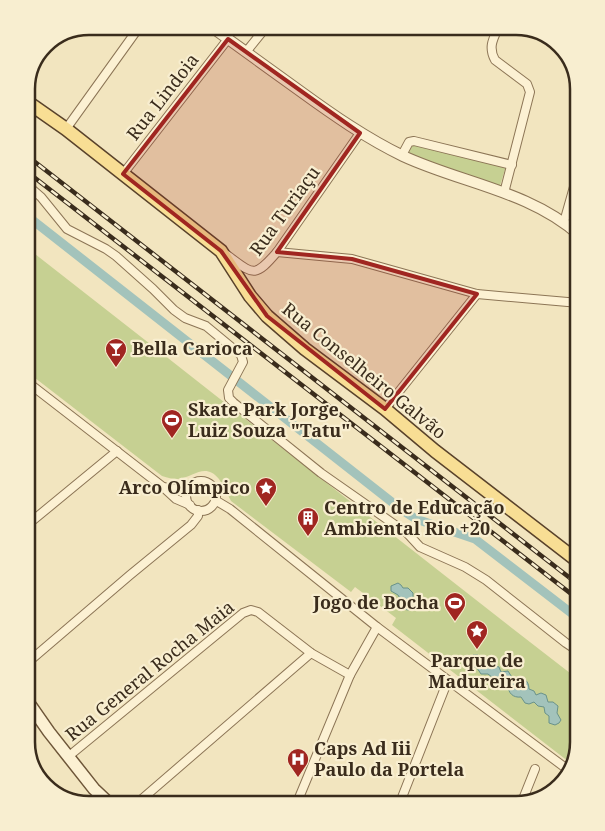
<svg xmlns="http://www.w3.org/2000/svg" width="605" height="831" font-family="'Noto Serif',serif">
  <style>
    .green { fill: #c6d092 }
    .water { fill: #a3c3bb; stroke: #69928a }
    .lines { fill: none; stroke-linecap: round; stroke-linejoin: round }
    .canal { stroke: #a3c3bb; stroke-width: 9 }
    .minor-casing { stroke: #8c7556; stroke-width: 10 }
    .tertiary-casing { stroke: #8c7556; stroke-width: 12 }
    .secondary-casing { stroke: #6e5639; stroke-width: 14 }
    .primary-casing { stroke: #59422b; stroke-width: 15 }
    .minor { stroke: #fcf1d3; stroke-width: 8 }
    .tertiary { stroke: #fcf1d3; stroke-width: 10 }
    .secondary { stroke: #fcf1d3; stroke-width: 11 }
    .primary { stroke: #f8de94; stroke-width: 12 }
    .rail-casing { stroke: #3a2c1c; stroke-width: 4.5 }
    .rail { stroke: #f8eed0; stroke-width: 2.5; stroke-dasharray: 8; stroke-linecap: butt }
    .marked { fill: #a02621; fill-opacity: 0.2; stroke: #a02621; stroke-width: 4; stroke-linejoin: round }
    .labels { text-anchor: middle; stroke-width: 4.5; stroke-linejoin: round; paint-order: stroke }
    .street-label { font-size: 18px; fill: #3a2c1c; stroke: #f8eed0 }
    .poi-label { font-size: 18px; font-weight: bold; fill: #3a2c1c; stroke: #f8eed0; text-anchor: start }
    .rim { fill: none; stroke: #3a2c1c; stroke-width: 2.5 }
  </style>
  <rect width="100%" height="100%" fill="#f2e5bf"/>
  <!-- green -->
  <g class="green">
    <path d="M412,143L506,166L499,189L440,169L408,152Z"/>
    <path d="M26,247C211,391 394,537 579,680V743L573,765L392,625L396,618L355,587L351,592L231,501C227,494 224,486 219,479C205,462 194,477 178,479C172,479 168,478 162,476L26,371Z"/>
  </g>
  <!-- water -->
  <g class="water">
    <path d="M398,583L401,585L403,588H408L413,593V598L411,602L412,606L409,610L402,609V602L398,595L391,591V586Z"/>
    <path d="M473,655H478L481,659L489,660L492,665L499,667L501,672L508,671L513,679C522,675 529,680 529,689L534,691L536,695L541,693L546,695L548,702H553L558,706L557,713L561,720L559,723L555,725L549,723V716L545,713L544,707L538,706L534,702L529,704L525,703L521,697C513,698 508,693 508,685L504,686L500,683L498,677L493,678L488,674H481L477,668L471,666L469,660Z"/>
  </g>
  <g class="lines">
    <!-- canal -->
    <path class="canal" d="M26,215L402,510L416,519L475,539L579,619"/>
    <!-- minor casing -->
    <g class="minor-casing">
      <g id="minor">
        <path d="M499,26C493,39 488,47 495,60L527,84L530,92L504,193"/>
        <path d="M246,52L267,26"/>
        <path d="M66,129L140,26"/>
        <path d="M402,155L409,142L414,141L512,165"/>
        <path d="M123,174L228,39"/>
        <path d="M26,184L41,197L67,229L106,249L116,256L153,289L174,310L185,318L206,326L241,355L243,362L228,390L229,398L234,403L321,473L408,534L420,547L465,567L486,580L566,643L572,647L579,648"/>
        <path d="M564,222L579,169"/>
        <path d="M277,252L352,259L477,294L579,303"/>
        <path d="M227,255C253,274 254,279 277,252L360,133"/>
        <path d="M26,381L163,487L176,499L190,505"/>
        <path d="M385,409L477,294"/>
        <circle cx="201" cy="496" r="15"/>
        <path d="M163,487L172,489L188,488"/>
        <path d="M215,500L230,509L377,627L571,772"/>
        <path d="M26,526L117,451"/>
        <path d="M26,664L130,575L191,525L198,516V510"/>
        <path d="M69,756L243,613L251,610L258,612L311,653L350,675"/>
        <path d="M521,804L535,769"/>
        <path d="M135,805L311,653"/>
        <path d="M296,805L350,675L377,627"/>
        <path d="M399,805L448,680"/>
      </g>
    </g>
    <!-- tertiary casing -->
    <g class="tertiary-casing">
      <path id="tertiary" d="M210,26C240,48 270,69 300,91C333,115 366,138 403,156C461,183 530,191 579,235"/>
    </g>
    <!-- secondary casing -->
    <g class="secondary-casing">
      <path id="secondary" d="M26,699L49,732L94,789L111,805"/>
    </g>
    <!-- primary casing -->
    <g class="primary-casing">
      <path id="primary" d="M26,101L66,129L221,251L250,296L267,316L305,349L385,409L435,451L579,562"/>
    </g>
    <!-- minor -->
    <use href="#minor" class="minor"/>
    <!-- tertiary -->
    <use href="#tertiary" class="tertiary"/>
    <!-- secondary -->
    <use href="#secondary" class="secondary"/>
    <!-- primary -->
    <use href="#primary" class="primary"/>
    <!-- rail casing -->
    <g class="rail-casing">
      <g id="rail">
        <path d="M26,155L579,585"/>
        <path d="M26,171L579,600"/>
      </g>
    </g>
    <!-- rail -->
    <use href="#rail" class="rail"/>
  </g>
  <!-- marked area -->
  <path class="marked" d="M228,39L360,133L277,252L352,259L477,294L385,409L267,316L221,251L123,174Z"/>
  <!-- icons -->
  <defs>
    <g id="bar-pin" transform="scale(1.125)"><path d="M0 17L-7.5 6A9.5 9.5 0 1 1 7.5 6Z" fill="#a02621" stroke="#f8eed0"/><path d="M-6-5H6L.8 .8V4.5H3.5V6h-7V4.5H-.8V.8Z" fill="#fff"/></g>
    <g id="stadium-pin" transform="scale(1.125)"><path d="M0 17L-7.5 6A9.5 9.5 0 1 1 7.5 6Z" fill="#a02621" stroke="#f8eed0"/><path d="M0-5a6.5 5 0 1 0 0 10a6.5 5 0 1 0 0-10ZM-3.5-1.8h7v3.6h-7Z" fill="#fff"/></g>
    <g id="sight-pin" transform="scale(1.125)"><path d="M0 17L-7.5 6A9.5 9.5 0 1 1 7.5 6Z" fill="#a02621" stroke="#f8eed0"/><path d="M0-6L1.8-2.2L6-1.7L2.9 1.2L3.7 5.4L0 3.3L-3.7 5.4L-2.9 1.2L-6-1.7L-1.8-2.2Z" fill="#fff"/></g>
    <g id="building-pin" transform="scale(1.125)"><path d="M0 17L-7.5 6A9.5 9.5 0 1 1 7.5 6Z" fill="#a02621" stroke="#f8eed0"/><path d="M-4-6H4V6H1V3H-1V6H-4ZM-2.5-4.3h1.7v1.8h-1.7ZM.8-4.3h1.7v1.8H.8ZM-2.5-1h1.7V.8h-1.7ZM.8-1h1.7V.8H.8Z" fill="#fff"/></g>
    <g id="hospital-pin" transform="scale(1.125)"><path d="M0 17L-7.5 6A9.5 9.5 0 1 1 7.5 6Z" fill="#a02621" stroke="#f8eed0"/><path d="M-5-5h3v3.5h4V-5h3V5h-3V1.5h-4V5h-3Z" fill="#fff"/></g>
  </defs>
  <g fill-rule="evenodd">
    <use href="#bar-pin" x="116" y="349"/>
    <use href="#stadium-pin" x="172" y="420"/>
    <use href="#sight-pin" x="266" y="488"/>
    <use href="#building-pin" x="308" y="518"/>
    <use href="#stadium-pin" x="455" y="603"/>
    <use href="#sight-pin" x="477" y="631"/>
    <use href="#hospital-pin" x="298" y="759"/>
  </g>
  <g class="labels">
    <!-- street labels -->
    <g class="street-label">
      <text transform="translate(163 97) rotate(-52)" y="6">Rua Lindoia</text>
      <text transform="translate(285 211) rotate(-54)" y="6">Rua Turiaçu</text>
      <text transform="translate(364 371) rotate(39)" y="6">Rua Conselheiro Galvão</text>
      <text transform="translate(150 671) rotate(-39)" y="6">Rua General Rocha Maia</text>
    </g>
    <!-- poi labels -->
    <g class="poi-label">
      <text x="132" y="355">Bella Carioca</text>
      <text x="188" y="416">Skate Park Jorge<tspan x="188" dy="21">Luiz Souza "Tatu"</tspan></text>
      <text x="250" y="494" text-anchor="end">Arco Olímpico</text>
      <text x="324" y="514">Centro de Educação<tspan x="324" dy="21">Ambiental Rio +20</tspan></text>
      <text x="439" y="609" text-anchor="end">Jogo de Bocha</text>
      <text x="477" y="667" text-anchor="middle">Parque de<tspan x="477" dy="21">Madureira</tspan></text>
      <text x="314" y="755">Caps Ad Iii<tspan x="314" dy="21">Paulo da Portela</tspan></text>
    </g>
  </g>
  <!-- crop -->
  <path d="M0 0H605V831H0ZM89 35H516A54 54 0 0 1 570 89V742A54 54 0 0 1 516 796H89A54 54 0 0 1 35 742V89A54 54 0 0 1 89 35Z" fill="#f8eed0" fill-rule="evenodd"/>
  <path class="rim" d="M89 35H516A54 54 0 0 1 570 89V742A54 54 0 0 1 516 796H89A54 54 0 0 1 35 742V89A54 54 0 0 1 89 35Z"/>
</svg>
